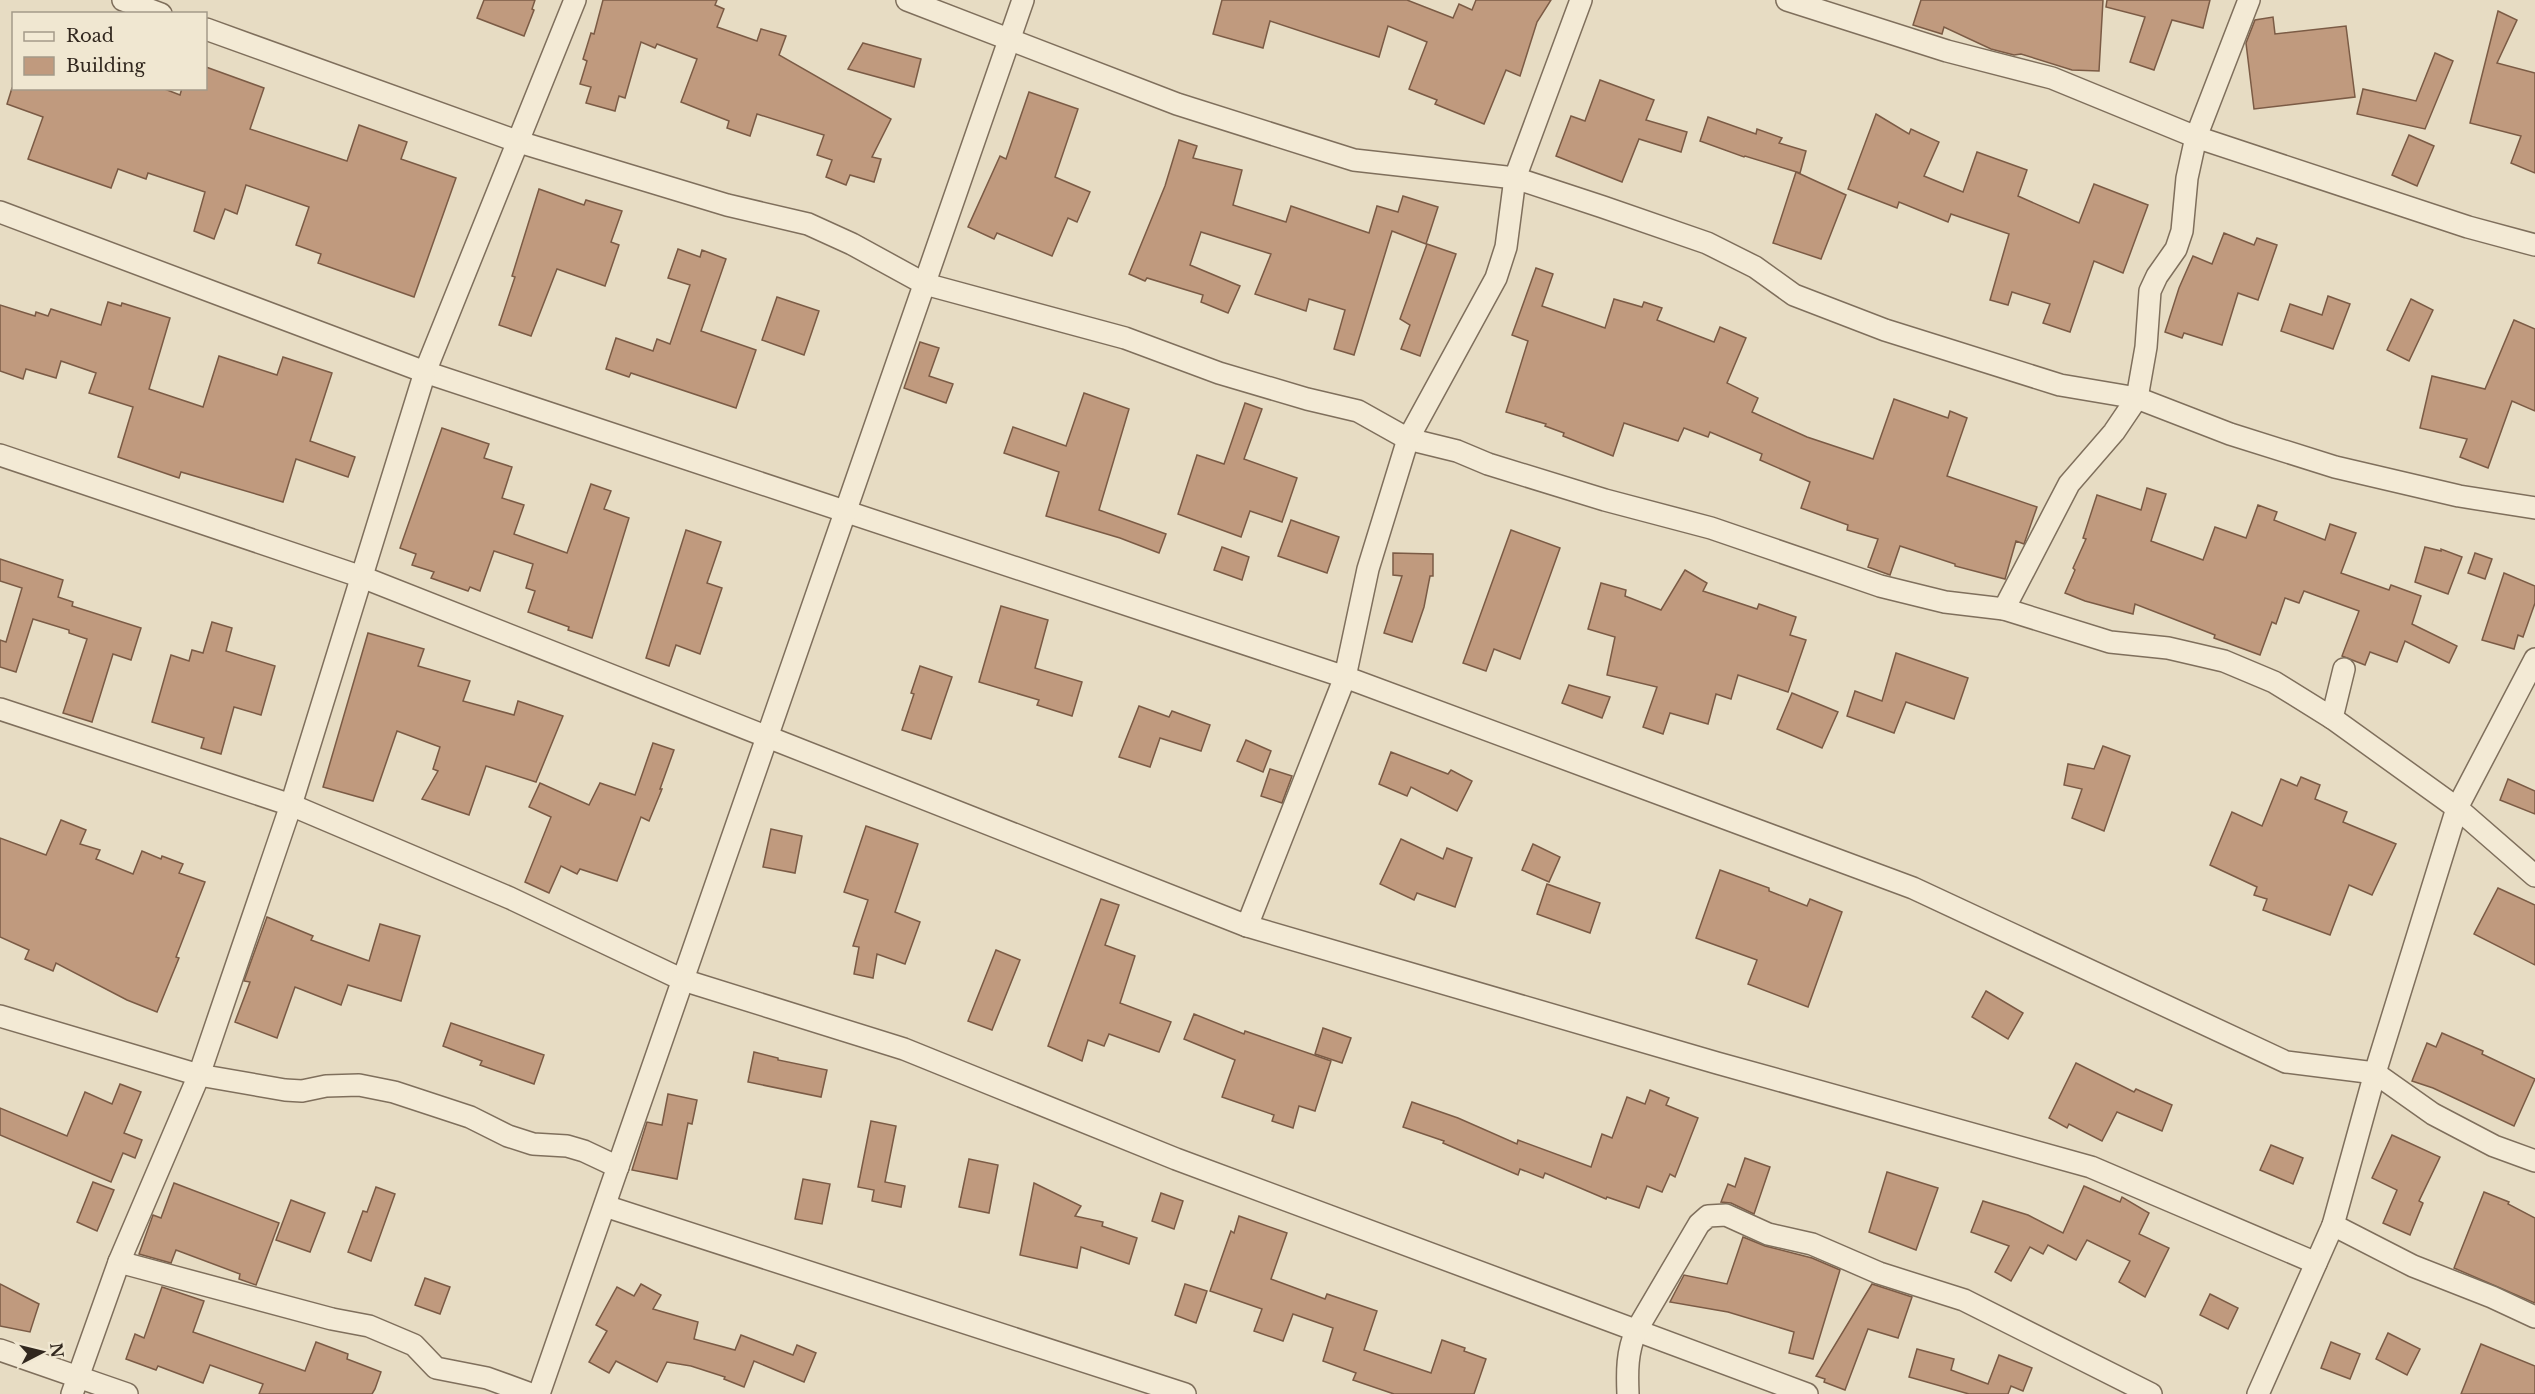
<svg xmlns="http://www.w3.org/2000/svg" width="2535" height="1394" font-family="'Libre Baskerville',serif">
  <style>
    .building { fill: #c09a7e; stroke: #7b5b45; stroke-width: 1.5 }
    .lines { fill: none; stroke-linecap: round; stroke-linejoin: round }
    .minor-casing { stroke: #7f6f5c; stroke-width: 24 }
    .minor { stroke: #f3ead5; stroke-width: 21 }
  </style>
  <rect width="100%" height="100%" fill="#e7dcc3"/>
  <!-- building -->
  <g class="building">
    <path d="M484,0H535L532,9L534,10L524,36L477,18Z"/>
    <path d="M603,0H717L715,5L724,9L717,27L757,41L761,29L786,36L779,55L891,119L872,157L881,159L874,182L850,175L846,185L826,177L832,160L817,155L824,135L757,114L750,136L727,128L729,121L681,102L697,59L657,44L655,48L641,42L625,98L619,96L615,111L586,103L591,87L580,84L587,61L583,59L591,33L594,34Z"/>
    <path d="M1222,0H1407L1453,18L1459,4L1472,10L1476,0H1551L1537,22L1520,76L1506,70L1484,124L1435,104L1437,100L1409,89L1427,42L1388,26L1379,57L1270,21L1263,48L1213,34Z"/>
    <path d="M1921,0H2103L2099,71L2072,70L2021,54L2014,55L1991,49L1944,27L1942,34L1913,25Z"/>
    <path d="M2107,0H2210L2203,28L2172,20L2154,70L2130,62L2145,17L2106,7Z"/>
    <path d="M2498,11L2517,20L2497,63L2535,73V173L2511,163L2521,136L2470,123Z"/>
    <path d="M2273,17L2275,34L2346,26L2355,97L2254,109L2246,43L2255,20Z"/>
    <path d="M863,43L921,59L914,87L848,69Z"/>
    <path d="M2435,53L2453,61L2425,129L2357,114L2363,89L2416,101Z"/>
    <path d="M206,67L264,88L250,129L347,161L359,125L407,142L401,159L456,178L414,297L318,263L321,254L296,245L309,207L246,185L237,214L225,209L214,239L194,231L205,192L148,173L146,179L118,169L111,188L28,159L43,117L7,104L12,88H162L180,95L182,88H206Z"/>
    <path d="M1600,80L1654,100L1646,120L1687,132L1681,152L1639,139L1622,182L1556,156L1571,116L1585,121Z"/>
    <path d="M1029,92L1078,109L1055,177L1090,192L1077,222L1068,218L1052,256L997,233L994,239L968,227L1000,156L1006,159Z"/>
    <path d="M1876,114L1909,134L1911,129L1939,142L1924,176L1963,192L1977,152L2027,170L2018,196L2079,223L2094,184L2148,205L2123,273L2094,261L2070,332L2043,323L2050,304L2012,292L2008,305L1990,300L2009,234L1951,214L1948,222L1899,202L1897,208L1848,189Z"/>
    <path d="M1708,117L1756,134L1757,129L1782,138L1779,143L1806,151L1800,173L1745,156L1744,157L1700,141Z"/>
    <path d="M2409,135L2434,146L2417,186L2392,175Z"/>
    <path d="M1179,140L1197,146L1193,158L1242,170L1233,205L1286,222L1291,206L1369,233L1377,206L1398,212L1403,196L1438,207L1426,244L1392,231L1354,355L1334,349L1345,310L1309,299L1306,311L1255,294L1271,254L1201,232L1190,265L1240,286L1228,313L1201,302L1203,295L1147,278L1145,281L1129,274L1165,186Z"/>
    <path d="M1796,172L1846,195L1821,259L1773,243Z"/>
    <path d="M539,189L584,205L586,200L622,211L611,242L619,245L605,286L557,269L531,336L499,325L515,277L512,276Z"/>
    <path d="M2224,233L2254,245L2257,238L2277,245L2258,300L2238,293L2222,345L2184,333L2182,338L2165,332L2179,288L2193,256L2212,264Z"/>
    <path d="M1427,244L1456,254L1420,356L1401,349L1410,325L1400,319Z"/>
    <path d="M678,249L700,257L702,250L726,259L701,331L756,350L736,408L631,373L629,377L606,369L616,338L653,351L657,339L670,344L690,285L668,278Z"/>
    <path d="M1536,268L1553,274L1542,306L1605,328L1614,299L1642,307L1644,302L1662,308L1657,320L1714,342L1720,327L1746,338L1727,383L1758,398L1752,412L1807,437L1873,459L1894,399L1948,418L1950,411L1967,418L1947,476L2037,507L2024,544L2016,541L2005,579L1955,566V564L1900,546L1890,575L1868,567L1878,539L1847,530L1848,525L1801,508L1810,482L1760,460L1762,454L1710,432L1708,437L1684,428L1678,441L1624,423L1613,456L1563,436L1564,433L1545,426L1546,424L1506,412L1528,341L1512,335Z"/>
    <path d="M2328,296L2350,304L2333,349L2281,331L2290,304L2322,315Z"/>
    <path d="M777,297L819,311L804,355L762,340Z"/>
    <path d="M2411,299L2433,310L2409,361L2387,350Z"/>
    <path d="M108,302L121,306L122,303L170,318L149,389L203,407L219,356L277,375L283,357L332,373L310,441L355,457L348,477L296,459L283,502L181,472L179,478L118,457L133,407L89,393L96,373L61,361L56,378L26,369L23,379L0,371V305L35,316L36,312L48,316L51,309L101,325Z"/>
    <path d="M2514,320L2535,329V411L2512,401L2488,468L2460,457L2467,439L2420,428L2432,376L2485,389Z"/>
    <path d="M920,342L939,348L929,376L953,384L946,403L904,388Z"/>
    <path d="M1084,393L1129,409L1099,510L1166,534L1159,553L1120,538L1046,516L1059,472L1004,453L1013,427L1066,446Z"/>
    <path d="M1245,403L1262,409L1244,459L1297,478L1282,522L1250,511L1241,537L1178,514L1197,455L1224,464Z"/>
    <path d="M442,428L489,444L484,458L512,467L502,498L524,505L514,534L567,553L591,484L611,491L604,509L629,518L592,638L568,630L569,627L528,612L535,591L526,588L533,564L494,551L480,591L470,587L468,591L431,578L434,572L412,565L416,554L400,548Z"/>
    <path d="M2147,488L2166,494L2151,541L2203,560L2215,527L2246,538L2258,505L2277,512L2274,520L2325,540L2330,524L2356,533L2341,573L2389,590L2391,585L2421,596L2412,624L2457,646L2449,663L2405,641L2397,662L2370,652L2365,665L2342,656L2359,611L2304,591L2299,603L2285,598L2276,624L2272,622L2260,655L2214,638L2215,635L2135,604L2133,614L2085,601L2065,593L2075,570L2073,568L2086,539L2083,538L2097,495L2141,510Z"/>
    <path d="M1291,520L1339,537L1327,573L1278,556Z"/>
    <path d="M686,530L721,542L707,583L722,588L700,654L676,645L669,666L646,658Z"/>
    <path d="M1511,530L1560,548L1520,659L1494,649L1486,671L1463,663Z"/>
    <path d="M1222,547L1249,557L1242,580L1214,570Z"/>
    <path d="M2425,547L2441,551V549L2462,557L2448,594L2415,582Z"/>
    <path d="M1393,553L1433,554V576H1430L1424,607L1412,642L1384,633L1402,576L1393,575Z"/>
    <path d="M2475,553L2492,559L2485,579L2468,573Z"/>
    <path d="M0,559L63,580L58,597L73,602L72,606L141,628L131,660L113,654L92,722L63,713L87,639L69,633V630L33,619L16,672L0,667V640L6,642L22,588L0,581Z"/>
    <path d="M1685,570L1707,583L1703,591L1757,609L1759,604L1796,617L1790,635L1806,640L1788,692L1738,675L1731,699L1716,694L1708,724L1670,713L1663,734L1643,727L1657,687L1607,675L1615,637L1588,629L1601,583L1626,590L1625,596L1661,610Z"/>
    <path d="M2504,573L2535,586V603L2523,637L2518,635L2514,649L2482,640Z"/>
    <path d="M1001,606L1048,620L1035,668L1082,682L1072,716L1037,705L1039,700L979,682Z"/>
    <path d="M212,622L232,628L226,651L275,666L261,715L234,707L221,754L201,748L204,738L152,722L171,655L189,661L192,650L203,653Z"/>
    <path d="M368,633L424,649L418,666L470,681L463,701L514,715L518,701L563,716L536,782L486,766L469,815L422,799L438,771L433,769L440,747L397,731L373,801L323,787Z"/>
    <path d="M1896,653L1968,678L1954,719L1906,702L1894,733L1847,716L1855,691L1882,701Z"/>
    <path d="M920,666L952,677L931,739L902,730L914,694L911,693Z"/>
    <path d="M1569,685L1610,697L1602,718L1562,703Z"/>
    <path d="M1792,693L1838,712L1822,748L1777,729Z"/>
    <path d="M1139,706L1169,717L1172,711L1210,725L1201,751L1160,738L1150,767L1119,757Z"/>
    <path d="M1246,740L1271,751L1263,772L1237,761Z"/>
    <path d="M653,743L674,750L660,789H662L649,821L641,817L617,881L580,869L577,874L561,866L549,893L525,882L551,817L529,807L540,783L589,805L600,783L635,795Z"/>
    <path d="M2103,746L2130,756L2104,831L2072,818L2082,789L2064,785L2068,764L2094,769Z"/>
    <path d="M1391,752L1448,774L1451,770L1472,781L1457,811L1411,787L1407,796L1379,784Z"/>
    <path d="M1270,769L1292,776L1282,803L1261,796Z"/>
    <path d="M2301,777L2320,785L2315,799L2347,812L2343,822L2396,844L2372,895L2349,885L2330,935L2263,910L2267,899L2254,895L2257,887L2210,865L2232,812L2262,826L2281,779L2297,786Z"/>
    <path d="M2508,779L2535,791V814L2500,800Z"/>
    <path d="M61,820L86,830L80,844L100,850L96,859L133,874L142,851L161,859L162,856L183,864L179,873L205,882L176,957L179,958L157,1012L127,1000L56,963L53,971L25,959L29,950L0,937V838L46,855Z"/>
    <path d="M866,826L918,844L895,912L920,922L905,964L877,954L873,978L854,974L859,947L853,946L868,900L844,892Z"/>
    <path d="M771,829L802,836L795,873L763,867Z"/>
    <path d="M1401,839L1443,859L1447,848L1472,858L1455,907L1417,893L1414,900L1380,884Z"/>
    <path d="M1533,844L1560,857L1549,882L1522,870Z"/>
    <path d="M1720,870L1769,888V891L1807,906L1810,899L1842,912L1808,1007L1748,984L1757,960L1696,938Z"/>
    <path d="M1547,884L1600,903L1590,933L1537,914Z"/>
    <path d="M2498,888L2535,905V965L2474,934Z"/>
    <path d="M1101,899L1119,905L1105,945L1135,956L1120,1003L1171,1022L1159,1052L1109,1034L1104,1046L1088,1040L1082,1061L1048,1046Z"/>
    <path d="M267,917L313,936L311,940L369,961L380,924L420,936L401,1001L348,985L341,1005L295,987L277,1038L235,1022L250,982L244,981Z"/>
    <path d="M996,950L1020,960L992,1030L968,1021Z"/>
    <path d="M1986,991L2023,1013L2008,1039L1972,1017Z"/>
    <path d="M1194,1014L1244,1034L1245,1031L1331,1061L1315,1111L1299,1106L1293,1128L1272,1121L1274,1115L1222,1097L1235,1060L1184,1039Z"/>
    <path d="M451,1023L544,1055L534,1084L480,1065L482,1061L443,1046Z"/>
    <path d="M1323,1028L1351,1038L1342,1063L1315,1054Z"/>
    <path d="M2442,1033L2483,1051L2482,1054L2535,1079L2514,1126L2433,1088L2412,1081L2427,1043L2436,1047Z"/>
    <path d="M754,1052L778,1058V1060L827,1070L821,1097L748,1082Z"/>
    <path d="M2076,1063L2134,1092L2136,1089L2172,1105L2162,1131L2117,1112L2102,1141L2069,1124L2067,1128L2049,1118Z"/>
    <path d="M120,1084L141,1092L124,1133L142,1140L135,1158L123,1153L111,1182L0,1135V1108L67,1136L85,1092L112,1104Z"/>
    <path d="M1650,1090L1669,1098L1666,1105L1698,1118L1675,1177L1670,1174L1662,1192L1647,1186L1639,1208L1607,1197L1606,1199L1545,1173L1543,1178L1520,1169L1518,1175L1443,1143L1444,1141L1403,1127L1412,1102L1458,1118L1517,1144L1518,1140L1591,1167L1602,1134L1612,1138L1627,1097L1645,1104Z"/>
    <path d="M668,1094L697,1100L692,1124L688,1123L677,1179L632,1170L647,1122L662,1125Z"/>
    <path d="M871,1121L896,1126L885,1182L905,1186L901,1207L872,1201L874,1190L858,1187Z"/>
    <path d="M2392,1135L2440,1157L2419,1201L2423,1203L2410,1235L2383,1223L2397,1190L2372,1178Z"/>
    <path d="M2271,1145L2303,1158L2293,1184L2260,1170Z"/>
    <path d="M1745,1158L1770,1167L1754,1214L1731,1203L1721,1202L1728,1184L1735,1187Z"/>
    <path d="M969,1159L998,1165L989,1213L959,1207Z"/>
    <path d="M1887,1172L1938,1188L1916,1250L1869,1232Z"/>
    <path d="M803,1179L830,1184L822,1224L795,1219Z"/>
    <path d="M93,1182L114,1190L97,1231L77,1222Z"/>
    <path d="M174,1183L279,1223L256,1285L239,1279L240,1274L176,1250L171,1263L139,1254L153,1215L161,1218Z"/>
    <path d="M1034,1183L1081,1206L1075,1216L1103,1222L1102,1226L1137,1238L1129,1264L1081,1247L1077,1268L1020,1255Z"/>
    <path d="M2084,1186L2120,1202L2122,1197L2149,1213L2139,1234L2169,1248L2145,1297L2119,1282L2130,1261L2087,1240L2076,1260L2048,1245L2043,1254L2030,1247L2011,1281L1995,1272L2009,1246L1971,1232L1983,1201L2028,1215L2063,1233Z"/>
    <path d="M376,1187L395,1194L371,1261L348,1252L363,1211L367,1212Z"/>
    <path d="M2484,1192L2509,1202L2508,1204L2535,1218V1303L2454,1268Z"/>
    <path d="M1161,1193L1183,1201L1174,1229L1152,1221Z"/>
    <path d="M291,1200L325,1213L310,1252L276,1240Z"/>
    <path d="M1239,1216L1287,1233L1271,1279L1325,1299L1327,1294L1377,1311L1364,1350L1431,1373L1442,1340L1465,1348L1464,1351L1486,1359L1474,1394H1394L1353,1380L1356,1373L1323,1361L1333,1328L1293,1314L1283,1341L1254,1331L1262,1309L1210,1291L1231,1231L1234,1233Z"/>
    <path d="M1743,1237L1765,1246L1812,1258L1840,1270L1813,1359L1789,1353L1794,1332L1728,1312L1670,1302L1684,1275L1727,1284Z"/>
    <path d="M425,1278L450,1287L440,1314L415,1305Z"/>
    <path d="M0,1284L39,1304L30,1332L0,1326Z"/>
    <path d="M641,1284L661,1295L653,1309L698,1322L694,1339L735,1350L741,1335L793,1355L797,1345L816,1353L804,1382L754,1361L744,1387L724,1379L725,1377L691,1366L667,1362L657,1382L616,1361L609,1373L589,1362L607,1331L596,1325L617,1287L634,1296Z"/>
    <path d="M1185,1284L1207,1291L1196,1323L1175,1315Z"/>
    <path d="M1872,1284L1912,1297L1898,1338L1868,1329L1845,1390L1824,1382L1825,1379L1816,1376Z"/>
    <path d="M162,1287L204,1301L193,1332L305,1371L316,1342L348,1354L347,1359L381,1372L375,1389L372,1394H259L263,1384L210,1365L203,1383L158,1366L156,1370L126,1359L135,1334L144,1338Z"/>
    <path d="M2210,1294L2238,1308L2228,1329L2200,1315Z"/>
    <path d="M2388,1333L2420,1349L2407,1375L2376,1359Z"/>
    <path d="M2331,1342L2360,1354L2350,1379L2321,1368Z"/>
    <path d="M2481,1344L2535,1366V1394H2461Z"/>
    <path d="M1917,1349L1954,1359L1951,1370L1988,1384L1999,1355L2032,1368L2023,1391L2011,1386L2008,1394H1969L1909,1377Z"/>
  </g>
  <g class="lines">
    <!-- minor casing -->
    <g class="minor-casing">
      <g id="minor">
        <path d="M123,0L161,14"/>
        <path d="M907,0L1177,104L1354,160L1515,178L1603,207L1707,243L1755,267L1794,295L1885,330L1952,351L2060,385L2137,398L2230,434L2335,467L2459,496L2535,508"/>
        <path d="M1787,0L1947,51L2052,78L2196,137L2468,227L2535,245"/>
        <path d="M206,29L519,142L727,205L808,224L852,244L925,284L1125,338L1219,373L1307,399L1358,411L1408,439L1457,451L1488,464L1605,500L1711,528L1880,586L1945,602L2004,609L2110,642L2168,648L2224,661L2274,682L2332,718"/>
        <path d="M0,212L425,372L1345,677L1913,888L2286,1062L2375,1073L2433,1114L2494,1146L2535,1161"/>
        <path d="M0,455L362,577L1247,926L1717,1063L2091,1167L2316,1263"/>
        <path d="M2004,609L2069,484L2114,432L2137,398L2146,347L2150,291L2157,276L2176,249L2182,231L2187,178L2196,137L2249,0"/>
        <path d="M2344,669L2332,718L2457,808L2535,876"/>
        <path d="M0,709L291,805L510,898L683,980L904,1049L1176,1159L1807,1394"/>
        <path d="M1247,926L1345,677L1368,569L1408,439L1496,278L1506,247L1515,178L1581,0"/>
        <path d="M0,1016L199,1075L285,1090L302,1091L326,1086L359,1085L394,1092L470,1117L508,1136L533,1144L567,1146L584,1151L618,1167"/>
        <path d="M605,1206L1185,1394"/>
        <path d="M2333,1225L2413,1266L2492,1297L2535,1317"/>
        <path d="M119,1262L332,1319L369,1326L414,1345L436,1368L487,1378L531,1394"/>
        <path d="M0,1350L127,1394"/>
        <path d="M72,1394L119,1262L199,1075L291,805L425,372L575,0"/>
        <path d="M539,1394L1023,0"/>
        <path d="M1628,1394C1627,1371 1627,1352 1636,1331L1699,1224L1708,1216L1726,1215L1768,1234L1812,1244L1879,1273L1964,1300L2151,1394"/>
        <path d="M2258,1394L2333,1225L2375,1073L2457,808L2535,659"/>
      </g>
    </g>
    <!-- minor -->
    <use href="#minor" class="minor"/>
  </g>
  <!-- legend -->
  <rect x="12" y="12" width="195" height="78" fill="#f0e7d1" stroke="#a49a89" stroke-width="1.5"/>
  <rect x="24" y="32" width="30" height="9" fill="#f3ead5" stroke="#a49a89" stroke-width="1.5"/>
  <text x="66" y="42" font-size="18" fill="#31271e">Road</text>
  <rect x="24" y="57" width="30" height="18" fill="#c09a7e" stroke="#a49a89" stroke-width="1.5"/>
  <text x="66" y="72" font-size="18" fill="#31271e">Building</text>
  <!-- north arrow -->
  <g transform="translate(42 1352) rotate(83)" stroke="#f0e7d1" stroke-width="4.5" paint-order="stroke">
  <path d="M0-4.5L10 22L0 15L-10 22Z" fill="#31271e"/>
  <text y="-9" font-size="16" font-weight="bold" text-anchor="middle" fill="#31271e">N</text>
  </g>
</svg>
